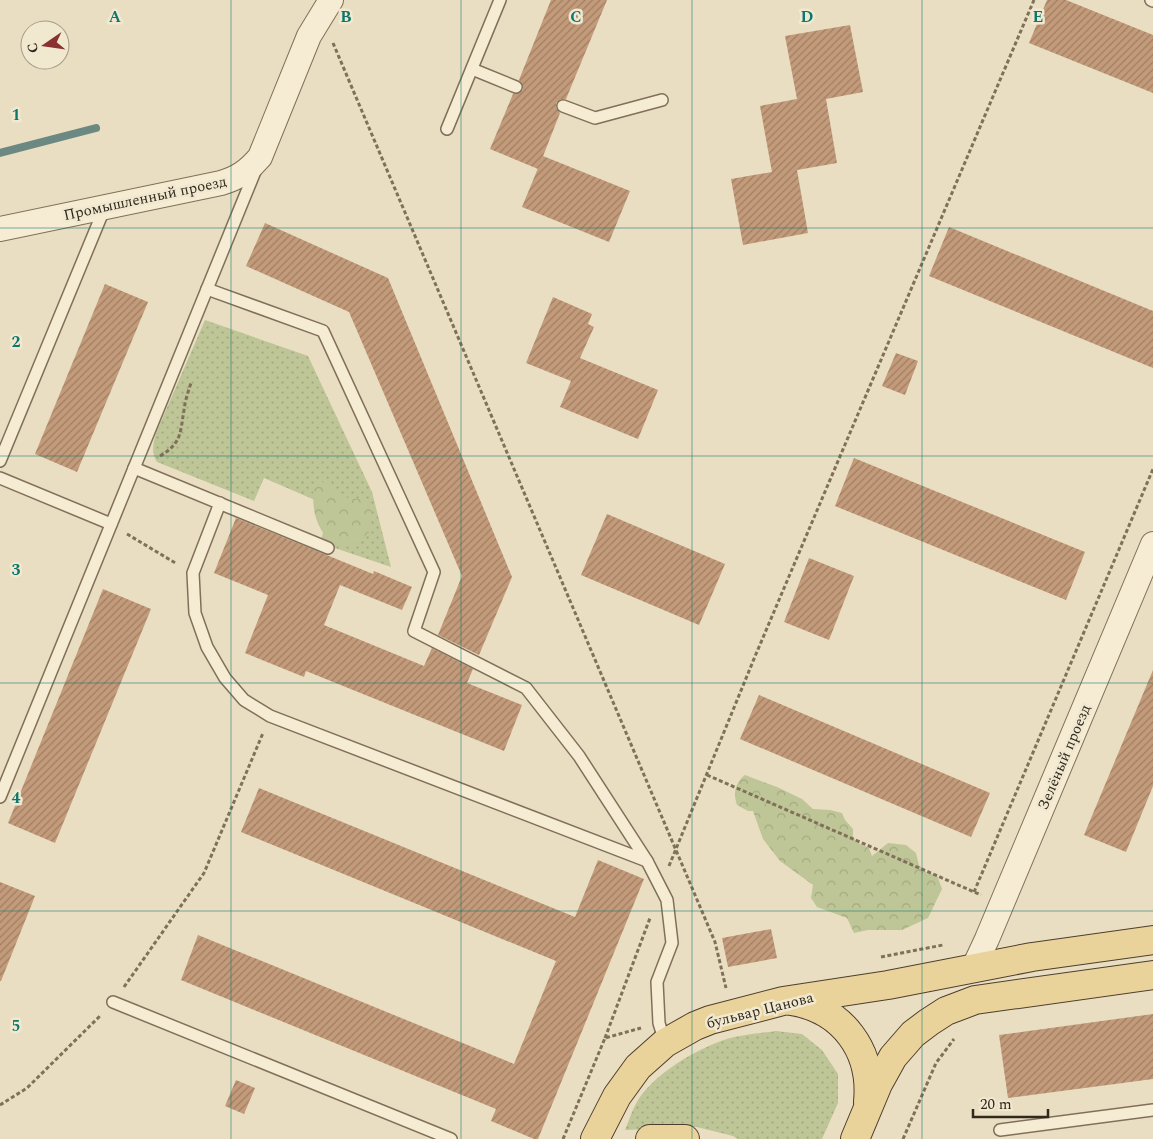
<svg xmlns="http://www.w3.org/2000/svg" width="1153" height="1139" font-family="Spectral,serif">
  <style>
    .grass { fill: url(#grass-dots) }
    .forest { fill: url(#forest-crowns) }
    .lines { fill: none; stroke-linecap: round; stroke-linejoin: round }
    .stream { stroke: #6b8882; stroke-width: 8 }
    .building { fill: url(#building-hatch) }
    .service-casing { stroke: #80705a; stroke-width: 14 }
    .minor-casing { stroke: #80705a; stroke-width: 26 }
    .primary-casing { stroke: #4e3e2e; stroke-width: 30 }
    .path { stroke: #80705a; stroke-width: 3; stroke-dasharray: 4 2.5; stroke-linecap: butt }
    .service { stroke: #f5ecd3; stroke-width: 11 }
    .minor { stroke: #f5ecd3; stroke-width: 24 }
    .primary { stroke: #e9d39b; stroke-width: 28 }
    .grid { fill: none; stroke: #0f766e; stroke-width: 1; stroke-opacity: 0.55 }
    .labels { text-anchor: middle; stroke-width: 5; stroke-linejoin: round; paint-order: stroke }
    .street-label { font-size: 15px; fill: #31281d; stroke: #f1e8d0 }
    .grid-label { font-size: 16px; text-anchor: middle; font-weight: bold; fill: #0f766e; stroke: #f1e8d0; stroke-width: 5; stroke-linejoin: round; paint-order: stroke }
  </style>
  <defs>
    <pattern id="grass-dots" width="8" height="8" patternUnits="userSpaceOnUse" patternTransform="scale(1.25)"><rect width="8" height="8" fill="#bec596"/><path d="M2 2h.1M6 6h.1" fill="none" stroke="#a4a981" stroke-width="1.8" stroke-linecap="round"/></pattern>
    <pattern id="forest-crowns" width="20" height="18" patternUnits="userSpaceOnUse" patternTransform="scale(1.25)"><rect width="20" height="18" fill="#bec596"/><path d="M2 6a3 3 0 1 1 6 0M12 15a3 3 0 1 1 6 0" fill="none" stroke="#a4a981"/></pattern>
    <pattern id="building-hatch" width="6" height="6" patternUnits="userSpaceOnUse" patternTransform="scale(1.25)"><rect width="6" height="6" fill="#c39b7a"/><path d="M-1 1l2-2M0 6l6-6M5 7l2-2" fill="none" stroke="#9f7e63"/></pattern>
  </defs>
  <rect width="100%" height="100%" fill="#e9dec1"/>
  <!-- grass -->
  <g class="grass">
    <path d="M205,320L308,356L372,492L391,567L320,543L331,507L264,478L254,501L157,462C151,452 153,444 156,433Z"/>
    <path d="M776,1031L802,1034L822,1050L838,1074V1103L822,1139H738L733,1136L697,1127L625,1130C629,1121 632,1110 637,1102C651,1077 690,1053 716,1043C735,1035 756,1034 776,1031Z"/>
  </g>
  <!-- forest -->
  <g class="forest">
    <path d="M320,481L330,486L336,496L364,500L372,512L369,532L358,542L347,547L330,543C315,523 313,513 313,489Z"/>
    <path d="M745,775L777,787L802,799L813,809L830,810L842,813L845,820L853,829V837L858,843L869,848L872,856L888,843L906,845L916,853L919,865L927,873L937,875L942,889L928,918L902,930H868L854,933L847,918L817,907L811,898L813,885L780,861L763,839L753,811H748L737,805C733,793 735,783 745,775Z"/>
  </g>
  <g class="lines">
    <!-- stream -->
    <path class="stream" d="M0,153L96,128"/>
  </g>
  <!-- building -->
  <g class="building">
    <path d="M551,0H607L566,99H561L556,103V108L560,113L538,169L490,149L513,94H517L523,90V86L519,80Z"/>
    <path d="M1047,0H1066L1153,35V93L1029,43Z"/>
    <path d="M850,25L863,92L826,99L837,163L797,170L808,233L743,245L731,179L772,172L760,106L797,99L785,36Z"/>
    <path d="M543,156L630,191L609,242L522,207Z"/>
    <path d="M265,223L388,278L512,577L479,655L438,635L462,576L349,312L246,266Z"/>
    <path d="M949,227L1153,311V368L929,276Z"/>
    <path d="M105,284L148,302L77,472L35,454Z"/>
    <path d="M553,297L592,314L588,324L594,327L580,358L658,390L638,439L560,407L571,381L526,363Z"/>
    <path d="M896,353L918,361L905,395L882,386Z"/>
    <path d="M854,458L1085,552L1066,600L835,506Z"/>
    <path d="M607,514L725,564L699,625L581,575Z"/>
    <path d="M236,518L373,574L374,571L412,587L402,610L340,585L324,625L424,666L432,648L473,669L467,683L522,705L504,751L306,671L304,677L245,653L268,595L214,573Z"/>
    <path d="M809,558L854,576L829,640L784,622Z"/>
    <path d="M103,589L151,609L55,843L8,823Z"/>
    <path d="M1153,670V786L1126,852L1084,835Z"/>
    <path d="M759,695L990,793L971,837L740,739Z"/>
    <path d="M259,788L575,917L598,860L644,879L538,1139H534L491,1121L496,1109L181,980L198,935L514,1064L556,961L241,832Z"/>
    <path d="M0,882L35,896L1,981H0Z"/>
    <path d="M771,929L777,958L728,967L722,938Z"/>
    <path d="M1153,1014V1079L1008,1098L999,1035Z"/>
    <path d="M236,1080L255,1088L244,1114L225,1106Z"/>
  </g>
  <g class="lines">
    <!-- service casing -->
    <g class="service-casing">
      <g id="service">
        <path d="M1151,0L1153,1"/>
        <path d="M472,69L516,87"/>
        <path d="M563,106L595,118L662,100"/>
        <path d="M447,129L500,0"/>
        <path d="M207,289L323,331L434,572L414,631L526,688L579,756L647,861L667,900L672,943L657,982L659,1023L665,1043"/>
        <path d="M0,461L105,207"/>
        <path d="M134,468L328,548"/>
        <path d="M0,478L111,524"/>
        <path d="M220,503L193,573L195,613L207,647L225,678L244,700L270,716L647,861"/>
        <path d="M0,797L256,169"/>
        <path d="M113,1002L451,1139"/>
        <path d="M1000,1130L1153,1110"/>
      </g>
    </g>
    <!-- minor casing -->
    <g class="minor-casing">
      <g id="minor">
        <path d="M0,229L221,183C238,178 248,171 260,157L309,36L331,0"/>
        <path d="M973,969L987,939L1153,544"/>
      </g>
    </g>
    <!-- primary casing -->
    <g class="primary-casing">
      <g id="primary">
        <path d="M791,1001C843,1009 873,1051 868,1102"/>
        <path d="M595,1139L617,1096L638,1067L665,1043L695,1026L710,1020L783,1001L888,985L1032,957L1153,940"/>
        <path d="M650,1139H685"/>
        <path d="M855,1139L878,1084L893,1057L913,1034L929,1022L946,1011L975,1000L1153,975"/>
      </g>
    </g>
    <!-- path -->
    <g class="path">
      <path d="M333,43L715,942L726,988"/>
      <path d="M160,456C182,443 180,433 184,410C185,401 188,392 191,383"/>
      <path d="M127,534L177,564"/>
      <path d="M707,775L981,895"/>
      <path d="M669,866L756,654L1034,0"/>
      <path d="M974,892L1153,469"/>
      <path d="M881,957L943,945"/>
      <path d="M124,987L204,873L263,733"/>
      <path d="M605,1038L650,918"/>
      <path d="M0,1105L27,1088L101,1015"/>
      <path d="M563,1139L605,1038L641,1028"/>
      <path d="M903,1139L936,1063L954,1039"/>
    </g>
    <!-- service -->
    <use href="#service" class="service"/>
    <!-- minor -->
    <use href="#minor" class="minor"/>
    <!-- primary -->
    <use href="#primary" class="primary"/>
  </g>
  <!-- grid -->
  <path class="grid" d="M231,0V1139M461,0V1139M692,0V1139M922,0V1139M0,228H1153M0,456H1153M0,683H1153M0,911H1153"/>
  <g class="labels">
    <!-- street labels -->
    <g class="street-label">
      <text transform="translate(145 198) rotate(-12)" y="5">Промышленный проезд</text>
      <text transform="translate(1064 757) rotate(-67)" y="5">Зелёный проезд</text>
      <text transform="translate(760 1010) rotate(-14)" y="5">бульвар Цанова</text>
    </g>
  </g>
  <g class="grid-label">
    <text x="115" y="22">A</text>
    <text x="346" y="22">B</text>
    <text x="576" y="22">C</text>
    <text x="807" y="22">D</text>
    <text x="1038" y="22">E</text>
    <text x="16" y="120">1</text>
    <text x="16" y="347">2</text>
    <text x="16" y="575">3</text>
    <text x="16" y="803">4</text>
    <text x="16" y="1031">5</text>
  </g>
  <!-- north arrow -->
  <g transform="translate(45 45) rotate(257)"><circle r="24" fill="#f1e8d0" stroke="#a49b88"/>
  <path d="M0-4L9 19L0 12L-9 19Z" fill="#893230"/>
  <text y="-8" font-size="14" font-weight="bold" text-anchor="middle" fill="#31281d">С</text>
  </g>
  <!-- scale -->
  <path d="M973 1109v8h75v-8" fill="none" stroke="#31281d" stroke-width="2.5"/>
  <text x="980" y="1109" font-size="15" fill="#31281d" stroke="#f1e8d0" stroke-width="4" paint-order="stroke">20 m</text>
</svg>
